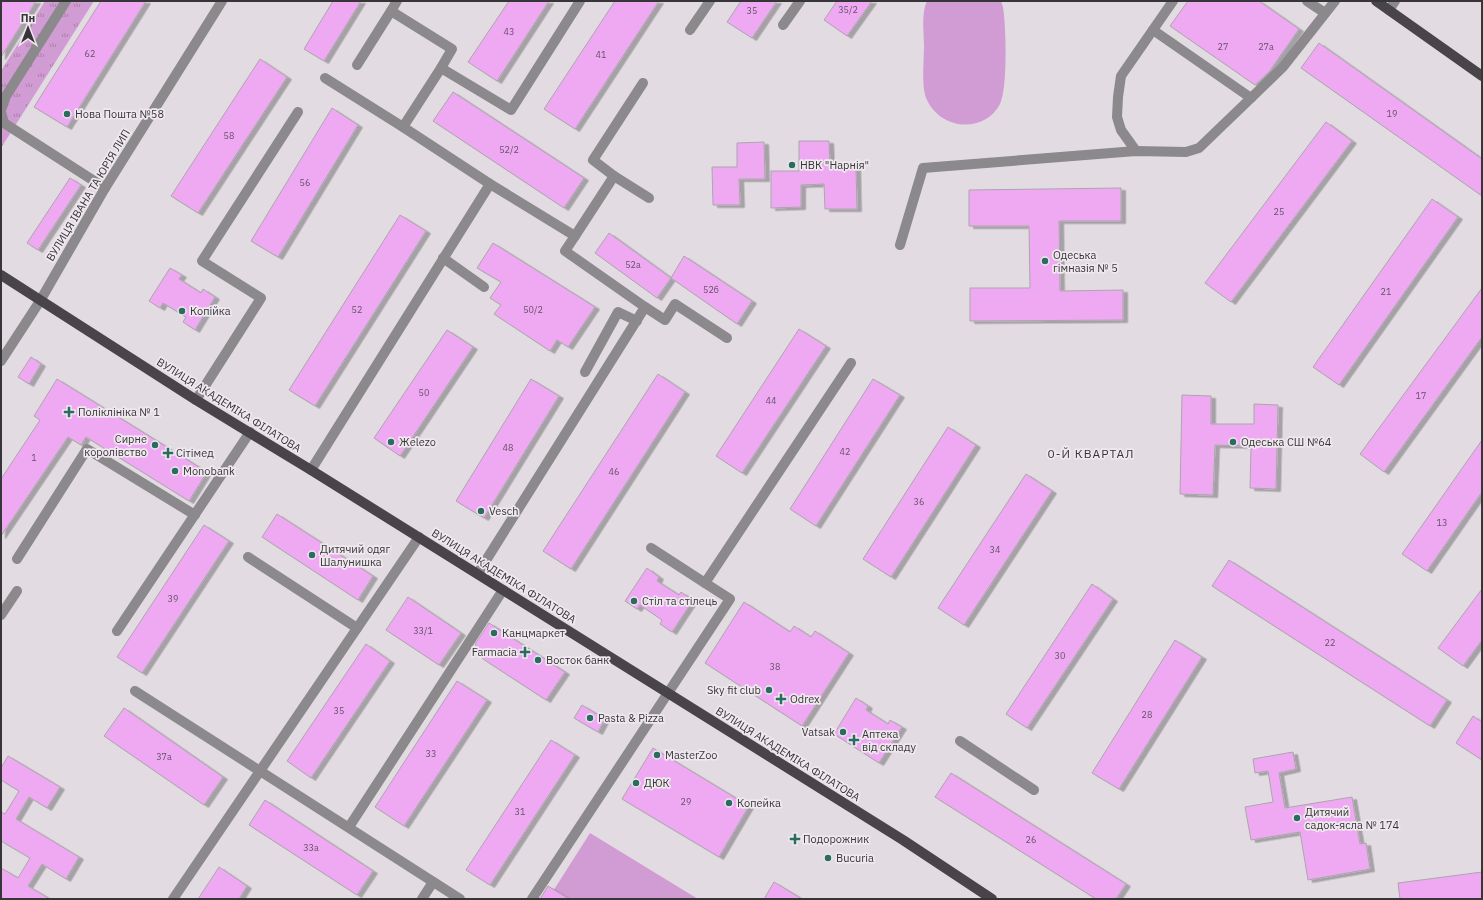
<svg xmlns="http://www.w3.org/2000/svg" width="1483" height="900" font-family="'IBM Plex Sans',sans-serif">
  <style>
    .grass { fill: #d19cd3 }
    .park { fill: url(#park-tufts) }
    .building { fill: #efa9f3; stroke: #aba5ac; filter: url(#shadow) }
    .lines { fill: none; stroke-linecap: round; stroke-linejoin: round }
    .minor { stroke: #8b898b; stroke-width: 10 }
    .major { stroke: #494449; stroke-width: 10 }
    .poi-dot { fill: #2a6c5d; stroke: #efe9ef; stroke-width: 1.5 }
    .labels { text-anchor: middle; stroke-width: 3.5; stroke-linejoin: round; paint-order: stroke }
    .number-label { font-size: 9px; fill: #665267 }
    .poi-label { font-size: 11px; fill: #383538; stroke: #efe9ef; text-anchor: start }
    .street-label { font-size: 11px; fill: #383538; stroke: #efe9ef }
    .neighbourhood-label { font-size: 12px; letter-spacing: 1px; fill: #383538; stroke: #efe9ef }
  </style>
  <defs>
    <pattern id="park-tufts" width="24" height="20" patternUnits="userSpaceOnUse"><rect width="24" height="20" fill="#d19cd3"/><path d="M3 7l-1-3M5 7V3M7 7l1-3M15 17l-1-3M17 17v-4M19 17l1-3" fill="none" stroke="#ab80ac"/></pattern>
    <filter id="shadow"><feDropShadow dx="4.5" dy="2.5" stdDeviation="0" flood-color="#0004"/></filter>
  </defs>
  <rect width="100%" height="100%" fill="#e2dce2"/>
  <!-- grass -->
  <g class="grass">
    <path d="M927,1H1001L1003,7C1006,26 1008,88 1000,104C984,134 941,130 927,100C921,88 924,60 924,46C924,32 921,14 927,1Z"/>
    <path d="M590,833L698,899H548Z"/>
  </g>
  <!-- park -->
  <path class="park" d="M45,1H94L1,148V71Z"/>
  <!-- building -->
  <g class="building">
    <path d="M1,1H36L1,57Z"/>
    <path d="M101,1H146L67,127L34,107Z"/>
    <path d="M333,1H361L324,61L304,49Z"/>
    <path d="M509,1H549L497,81L468,62Z"/>
    <path d="M615,1H659L575,129L544,109Z"/>
    <path d="M741,1H777L752,38L727,22Z"/>
    <path d="M837,1H872L847,36L824,20Z"/>
    <path d="M1188,1H1259L1299,29L1269,72L1255,85L1170,26Z"/>
    <path d="M1319,43L1482,159V196L1301,68Z"/>
    <path d="M260,59L287,77L198,213L171,196Z"/>
    <path d="M453,92L584,178L564,208L433,121Z"/>
    <path d="M332,108L358,125L278,257L251,241Z"/>
    <path d="M1326,122L1352,141L1231,302L1205,283Z"/>
    <path d="M799,141H829L830,166H856L857,209H825L824,184L801,185V207L771,208V171H799Z"/>
    <path d="M764,142L765,179H739L740,205H713L712,167H737V143Z"/>
    <path d="M70,178L81,185L38,250L27,243Z"/>
    <path d="M1121,188V221H1059L1060,291L1123,290V320L970,321V288H1030L1029,226H969V190Z"/>
    <path d="M1432,199L1458,217L1339,385L1313,367Z"/>
    <path d="M400,215L426,231L315,406L289,390Z"/>
    <path d="M609,233L671,278L657,298L595,253Z"/>
    <path d="M493,243L595,307L568,347L557,340L550,351L494,314L501,305L490,298L501,282L477,268Z"/>
    <path d="M684,256L752,301L737,324L671,278Z"/>
    <path d="M170,268L182,275L179,279L201,293L203,289L215,297L195,330L183,322L186,317L163,303L160,308L149,301Z"/>
    <path d="M1482,288V337L1384,472L1360,454Z"/>
    <path d="M799,329L826,346L742,473L716,456Z"/>
    <path d="M447,330L473,347L400,456L374,438Z"/>
    <path d="M31,357L41,364L29,384L18,377Z"/>
    <path d="M658,374L685,392L571,569L543,551Z"/>
    <path d="M57,379L207,472L189,501L86,437L81,445L68,437L1,536V479L40,420L34,416Z"/>
    <path d="M531,379L559,396L484,518L456,501Z"/>
    <path d="M873,379L900,395L816,526L790,509Z"/>
    <path d="M1182,395L1211,396V424H1254V404L1278,405L1276,489L1250,488L1251,446L1215,445L1213,495L1180,494Z"/>
    <path d="M948,427L976,445L891,577L863,559Z"/>
    <path d="M1482,440V492L1427,571L1402,554Z"/>
    <path d="M1026,474L1052,491L964,625L938,608Z"/>
    <path d="M277,514L373,576L358,600L262,537Z"/>
    <path d="M204,525L229,541L142,673L117,657Z"/>
    <path d="M1229,560L1447,700L1430,726L1212,586Z"/>
    <path d="M647,568L659,577L657,581L679,595L681,592L693,600L672,632L660,624L662,620L640,605L637,609L625,601Z"/>
    <path d="M1092,584L1113,599L1027,728L1006,714Z"/>
    <path d="M1482,589V640L1463,666L1438,648Z"/>
    <path d="M408,597L461,633L439,665L386,630Z"/>
    <path d="M744,602L790,632L794,626L811,637L815,631L849,653L802,726L705,663Z"/>
    <path d="M489,623L565,672L546,700L483,659L475,644Z"/>
    <path d="M1175,640L1202,657L1119,789L1092,773Z"/>
    <path d="M366,644L390,661L311,778L287,761Z"/>
    <path d="M457,681L487,700L404,826L375,807Z"/>
    <path d="M856,698L868,706L866,710L888,724L890,720L902,727L879,763L834,734Z"/>
    <path d="M582,705L605,719L598,732L574,718Z"/>
    <path d="M124,708L223,777L204,805L104,736Z"/>
    <path d="M1473,716L1482,722V760L1456,743Z"/>
    <path d="M551,740L575,755L490,885L466,870Z"/>
    <path d="M653,748L749,806L719,857L622,799Z"/>
    <path d="M1293,752L1296,769L1279,773L1285,808L1352,797L1360,844L1366,843L1370,869L1308,880L1300,832L1251,840L1245,807L1273,802L1268,771L1255,773L1253,759Z"/>
    <path d="M8,756L60,787L47,808L29,797L16,819L79,857L66,879L42,864L28,886L50,899H1V868L18,878L30,858L1,841V812L5,814L19,791L1,780V768Z"/>
    <path d="M951,773L1126,884L1116,899H1096L935,797Z"/>
    <path d="M265,800L373,871L357,895L249,825Z"/>
    <path d="M219,867L247,886L239,899H198Z"/>
    <path d="M1482,872V899H1400L1398,883Z"/>
    <path d="M774,882L802,899H764Z"/>
    <path d="M548,886L569,899H540Z"/>
  </g>
  <g class="lines">
    <!-- minor -->
    <g class="minor">
      <path d="M1307,1L1325,13"/>
      <path d="M1389,10L1395,1"/>
      <path d="M391,11L397,1"/>
      <path d="M783,25L800,1"/>
      <path d="M690,30L710,1"/>
      <path d="M1153,30L1251,98L1283,67L1335,1"/>
      <path d="M357,65L391,11L452,49L441,68"/>
      <path d="M325,78L403,127"/>
      <path d="M1,110L6,96L66,1"/>
      <path d="M1,112L4,123L105,188"/>
      <path d="M1136,151L1121,130L1117,117L1118,97L1121,76L1173,1"/>
      <path d="M614,176L593,160L643,83"/>
      <path d="M575,236L614,176L649,198"/>
      <path d="M900,245L923,168L1136,151L1186,152L1199,148L1251,98"/>
      <path d="M443,258L484,287"/>
      <path d="M645,307L665,320L675,304L727,338"/>
      <path d="M1,361L40,301L105,188L222,1"/>
      <path d="M585,372L618,312L637,321"/>
      <path d="M196,400L261,298L202,261L298,112"/>
      <path d="M311,470L490,184"/>
      <path d="M651,548L705,583"/>
      <path d="M248,557L357,628"/>
      <path d="M17,559L87,449L195,515"/>
      <path d="M478,573L645,307L565,251L575,236L490,184L403,127L441,68L511,110L580,1"/>
      <path d="M1,615L17,591"/>
      <path d="M117,631L250,432"/>
      <path d="M135,691L460,899"/>
      <path d="M960,741L1034,790"/>
      <path d="M349,827L503,590"/>
      <path d="M173,899L419,537"/>
      <path d="M422,899L433,882"/>
      <path d="M532,899L730,599L705,583L851,363"/>
    </g>
    <!-- major -->
    <g class="major">
      <path d="M1376,1L1482,76"/>
      <path d="M1,275L196,400L311,470L903,840L992,899"/>
    </g>
  </g>
  <!-- markers -->
  <g class="poi-dot">
    <circle cx="67" cy="114" r="4"/>
    <circle cx="792" cy="165" r="4"/>
    <circle cx="1045" cy="261" r="4"/>
    <circle cx="182" cy="311" r="4"/>
    <path d="M67 406h4v4h4v4h-4v4h-4v-4h-4v-4h4z"/>
    <circle cx="391" cy="442" r="4"/>
    <circle cx="1233" cy="442" r="4"/>
    <circle cx="155" cy="445" r="4"/>
    <path d="M166 447h4v4h4v4h-4v4h-4v-4h-4v-4h4z"/>
    <circle cx="175" cy="471" r="4"/>
    <circle cx="481" cy="511" r="4"/>
    <circle cx="312" cy="555" r="4"/>
    <circle cx="634" cy="601" r="4"/>
    <circle cx="494" cy="633" r="4"/>
    <path d="M523 646h4v4h4v4h-4v4h-4v-4h-4v-4h4z"/>
    <circle cx="538" cy="660" r="4"/>
    <circle cx="769" cy="690" r="4"/>
    <path d="M779 693h4v4h4v4h-4v4h-4v-4h-4v-4h4z"/>
    <circle cx="590" cy="718" r="4"/>
    <circle cx="843" cy="732" r="4"/>
    <path d="M852 734h4v4h4v4h-4v4h-4v-4h-4v-4h4z"/>
    <circle cx="657" cy="755" r="4"/>
    <circle cx="636" cy="783" r="4"/>
    <circle cx="729" cy="803" r="4"/>
    <circle cx="1297" cy="818" r="4"/>
    <path d="M793 833h4v4h4v4h-4v4h-4v-4h-4v-4h4z"/>
    <circle cx="828" cy="858" r="4"/>
  </g>
  <g class="labels">
    <!-- number labels -->
    <g class="number-label">
      <text x="848" y="13">35/2</text>
      <text x="752" y="14">35</text>
      <text x="509" y="35">43</text>
      <text x="1223" y="50">27</text>
      <text x="1266" y="50">27а</text>
      <text x="90" y="57">62</text>
      <text x="601" y="58">41</text>
      <text x="1392" y="117">19</text>
      <text x="229" y="139">58</text>
      <text x="509" y="153">52/2</text>
      <text x="305" y="186">56</text>
      <text x="1279" y="215">25</text>
      <text x="633" y="268">52а</text>
      <text x="711" y="293">52б</text>
      <text x="1386" y="295">21</text>
      <text x="357" y="313">52</text>
      <text x="533" y="313">50/2</text>
      <text x="424" y="396">50</text>
      <text x="1421" y="399">17</text>
      <text x="771" y="404">44</text>
      <text x="508" y="451">48</text>
      <text x="845" y="455">42</text>
      <text x="34" y="461">1</text>
      <text x="614" y="475">46</text>
      <text x="919" y="505">36</text>
      <text x="1442" y="526">13</text>
      <text x="995" y="553">34</text>
      <text x="173" y="602">39</text>
      <text x="423" y="634">33/1</text>
      <text x="1330" y="646">22</text>
      <text x="1060" y="659">30</text>
      <text x="775" y="670">38</text>
      <text x="339" y="714">35</text>
      <text x="1147" y="718">28</text>
      <text x="431" y="757">33</text>
      <text x="164" y="760">37а</text>
      <text x="686" y="805">29</text>
      <text x="520" y="815">31</text>
      <text x="1031" y="843">26</text>
      <text x="311" y="851">33а</text>
    </g>
    <!-- poi labels -->
    <g class="poi-label">
      <text x="75" y="118">Нова Пошта №58</text>
      <text x="800" y="169">НВК "Нарнія"</text>
      <text x="1053" y="259">Одеська<tspan x="1053" dy="13">гімназія № 5</tspan></text>
      <text x="190" y="315">Копійка</text>
      <text x="78" y="416">Поліклініка № 1</text>
      <text x="147" y="443" text-anchor="end">Сирне<tspan x="147" dy="13">королівство</tspan></text>
      <text x="399" y="446">Жelezo</text>
      <text x="1241" y="446">Одеська СШ №64</text>
      <text x="176" y="457">Сітімед</text>
      <text x="183" y="475">Monobank</text>
      <text x="489" y="515">Vesch</text>
      <text x="320" y="553">Дитячий одяг<tspan x="320" dy="13">Шалунишка</tspan></text>
      <text x="642" y="605">Стіл та стілець</text>
      <text x="502" y="637">Канцмаркет</text>
      <text x="517" y="656" text-anchor="end">Farmacia</text>
      <text x="546" y="664">Восток банк</text>
      <text x="761" y="694" text-anchor="end">Sky fit club</text>
      <text x="790" y="703">Odrex</text>
      <text x="598" y="722">Pasta &amp; Pizza</text>
      <text x="835" y="736" text-anchor="end">Vatsak</text>
      <text x="862" y="738">Аптека<tspan x="862" dy="13">від складу</tspan></text>
      <text x="665" y="759">MasterZoo</text>
      <text x="644" y="787">ДЮК</text>
      <text x="737" y="807">Копейка</text>
      <text x="1305" y="816">Дитячий<tspan x="1305" dy="13">садок-ясла № 174</tspan></text>
      <text x="803" y="843">Подорожник</text>
      <text x="836" y="862">Bucuria</text>
    </g>
    <!-- street labels -->
    <g class="street-label">
      <text transform="translate(88 195) rotate(-59)" y="4">ВУЛИЦЯ ІВАНА ТА ЮРІЯ ЛИП</text>
      <text transform="translate(229 405) rotate(32)" y="4">ВУЛИЦЯ АКАДЕМІКА ФІЛАТОВА</text>
      <text transform="translate(504 576) rotate(32)" y="4">ВУЛИЦЯ АКАДЕМІКА ФІЛАТОВА</text>
      <text transform="translate(788 754) rotate(32)" y="4">ВУЛИЦЯ АКАДЕМІКА ФІЛАТОВА</text>
    </g>
    <!-- neighbourhood labels -->
    <g class="neighbourhood-label">
      <text x="1091" y="458">0-Й КВАРТАЛ</text>
    </g>
  </g>
  <!-- border -->
  <rect width="1483" height="900" fill="none" stroke="#383538" stroke-width="4"/>
  <!-- north arrow -->
  <g transform="translate(28 28)" stroke="#efe9ef" stroke-width="3" paint-order="stroke">
  <path d="M0-3L7 15L0 10L-7 15Z" fill="#383538"/>
  <text y="-6" font-size="11" font-weight="bold" text-anchor="middle" fill="#383538">Пн</text>
  </g>
</svg>
